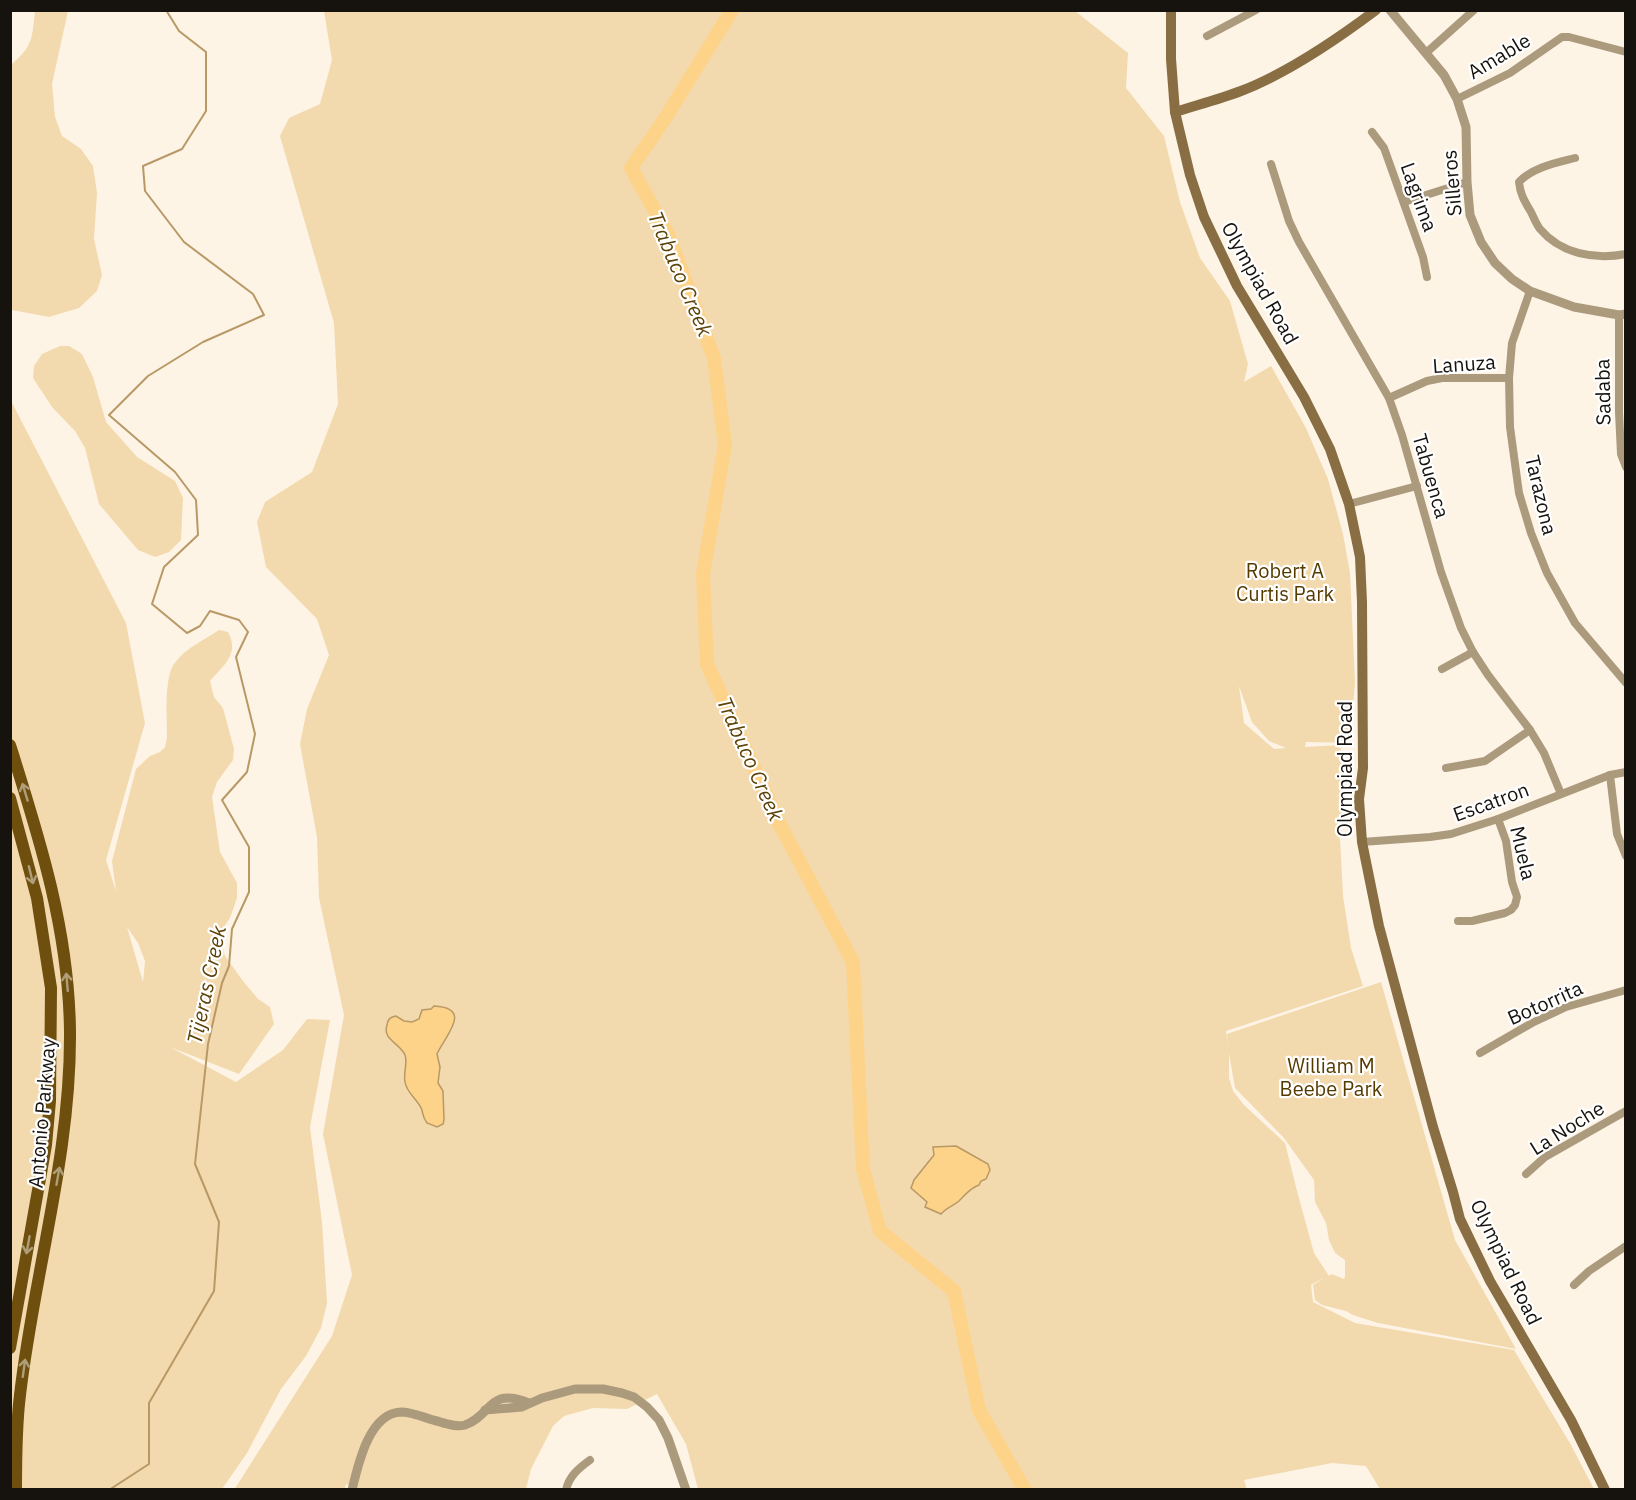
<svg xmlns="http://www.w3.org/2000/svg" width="1636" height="1500" font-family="'IBM Plex Sans',sans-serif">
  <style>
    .green { fill: #f3d9ae; fill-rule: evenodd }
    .water { fill: #fdd38a; stroke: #b89965; stroke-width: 1.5 }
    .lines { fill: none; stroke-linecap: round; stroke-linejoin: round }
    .stream { stroke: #b89965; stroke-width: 2 }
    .river { stroke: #fdd38a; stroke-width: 14 }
    .minor { stroke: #ac9a7d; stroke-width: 8 }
    .tertiary { stroke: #ac9a7d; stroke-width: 9 }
    .secondary { stroke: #886e42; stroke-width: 10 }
    .primary { stroke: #6e4f0e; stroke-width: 12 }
    .oneway { stroke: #af9e7a }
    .labels { text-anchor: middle; stroke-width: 4.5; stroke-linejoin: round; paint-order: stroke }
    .street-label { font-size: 20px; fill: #16130e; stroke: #fff }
    .park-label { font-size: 20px; fill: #563b00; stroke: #fff }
    .water-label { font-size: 21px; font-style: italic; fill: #5e4308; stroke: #fff }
  </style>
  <rect width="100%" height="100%" fill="#fdf4e6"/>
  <!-- green -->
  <g class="green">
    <path d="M35,10L68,11L52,84L55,117L62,136L81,149L93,166L97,193L94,239L102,275L97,291L79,308L49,317L12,310L10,308L11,65C33,46 32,39 35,10Z"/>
    <path d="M324,11H1075L1128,53L1126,88L1164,136L1180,202L1200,258L1230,301L1248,364L1244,382L1271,366L1306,428L1328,479L1343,534L1350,573L1355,682L1350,743L1306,742L1305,747L1340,745L1344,774L1340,837L1343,896L1351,948L1363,986L1226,1031L1228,1045L1227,1034L1381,982L1455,1240L1516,1349L1378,1323L1353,1315L1346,1311L1322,1305L1315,1300L1313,1285L1325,1277L1311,1285L1313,1302L1355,1323L1514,1350L1571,1445L1594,1489H1380L1366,1466L1332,1463L1244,1480L1247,1490L698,1489L686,1444L657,1394L627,1409L593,1408L564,1416L553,1426L531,1469L526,1489L360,1490L346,1484L345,1489L234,1490L332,1336L352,1275L323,1134L344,1015L319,898L317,837L300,744L307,709L329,655L317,619L266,567L257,522L265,502L312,472L338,404L334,323L280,136L289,118L320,104L332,60ZM1239,686L1252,722L1269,741L1286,748L1274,749L1244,723ZM1229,1053L1235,1088L1284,1138L1314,1180L1315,1202L1326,1223L1329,1240L1335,1253L1345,1260V1276L1344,1279L1332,1274L1329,1276L1314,1253L1297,1191L1285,1143L1244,1105L1233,1091L1229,1078ZM933,1147H942L979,1185C970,1188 965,1195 959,1201C953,1206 946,1208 941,1214L911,1187L914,1180L934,1154Z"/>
    <path d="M60,346H69L82,354L93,377L106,422L137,457L175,481L183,498L181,540L169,552L155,557L138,550L99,504L85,448L75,431L52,407L33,378L34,366L42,354Z"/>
    <path d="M10,399L126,623L145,723L106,860L116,891L112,861L136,769L150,756L160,752L165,747L167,738C167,720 164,678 174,664C184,649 204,640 219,630L228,632C240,654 223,666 210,681L214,697L223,708L234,749L233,760L217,782L212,797L220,852L237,883V898L230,918L223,928L221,942L225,956L243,981L258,999L270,1007L274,1024L239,1074L170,1047L236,1082L283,1050L307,1019L330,1020L310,1127L322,1222L327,1303L321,1328L306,1356L281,1389L247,1453L222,1489H11ZM127,927L138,943L145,961L143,982Z"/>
  </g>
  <!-- water -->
  <g class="water">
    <path d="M434,1006C474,1008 445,1036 437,1054L440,1067L438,1083L443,1091L444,1120L443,1124L437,1127L427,1123C423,1118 423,1115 422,1110C418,1099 407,1094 405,1082C403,1072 408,1064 405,1055C400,1043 382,1040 387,1025C388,1019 390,1017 396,1016L404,1021L412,1022L419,1019L422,1010L431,1009Z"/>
    <path d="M956,1146L988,1164L990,1170L986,1179L981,1181L979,1185C970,1188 965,1195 959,1201C953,1206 946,1208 941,1214L925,1207L927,1202L911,1188L914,1180L934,1155L933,1147Z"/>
  </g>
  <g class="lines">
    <!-- stream -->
    <path class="stream" d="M109,1490L149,1464V1403L214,1291L219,1222L195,1164L208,1044L222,983L229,966L232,929L249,892V847L222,800L247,772L255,734L236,657L248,632L239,620L210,611L200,626L187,633L152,604L164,567L198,535L196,500L175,472L109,415L148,376L203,342L264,315L253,294L184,242L145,191L143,166L182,149L206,111V52L179,31L166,10"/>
    <!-- river -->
    <path class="river" d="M732,10L664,120L631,168L668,234L714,358L725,445L703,574L707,664L779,823L853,962L863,1169L880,1231L954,1291L979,1410L1025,1490"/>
    <!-- minor -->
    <g class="minor">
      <path d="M1207,36L1256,10"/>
      <path d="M1426,53L1474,10"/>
      <path d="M1457,99L1510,73L1562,37H1569L1626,52"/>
      <path d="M1372,132L1384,148L1423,257L1427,277"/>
      <path d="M1575,158C1556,163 1533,167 1519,182C1520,194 1525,202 1531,212C1534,218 1536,224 1540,229C1561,254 1595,260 1626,254"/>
      <path d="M1271,164L1289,221L1299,242L1389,398L1402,435L1441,572L1461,628L1473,652L1488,675L1530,730L1544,753L1561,794"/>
      <path d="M1404,202L1467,182"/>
      <path d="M1530,291L1512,343L1509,378L1510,427L1519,493L1531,533L1547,573L1575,623L1626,683"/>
      <path d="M1619,315V412L1621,454L1626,467"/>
      <path d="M1389,398L1427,381L1442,378H1509"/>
      <path d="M1349,504L1417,486"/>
      <path d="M1442,669L1473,652"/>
      <path d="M1446,768L1485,761L1530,730"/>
      <path d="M1610,775L1617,834L1626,856"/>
      <path d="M1362,842L1430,837L1451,834L1498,819L1610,775L1626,772"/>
      <path d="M1458,921H1472L1505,913L1511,910L1515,905L1517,897L1512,882L1506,841L1498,819"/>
      <path d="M1480,1053L1532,1023L1566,1007L1626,990"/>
      <path d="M1526,1174L1545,1157L1626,1111"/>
      <path d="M1574,1285L1589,1271L1626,1246"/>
      <path d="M566,1490C569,1476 579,1468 590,1460"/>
    </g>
    <!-- tertiary -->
    <g class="tertiary">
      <path d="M1390,10L1444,75L1457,99L1466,127L1467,182L1470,215L1481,242L1495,263L1512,279L1530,291L1574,307L1619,315L1626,314"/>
      <path d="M485,1410L522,1407L542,1398L575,1389H603L622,1393L634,1397L647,1407L659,1420L668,1438L686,1490"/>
      <path d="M352,1490C358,1465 369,1413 401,1412C411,1412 423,1417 433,1420C442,1422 455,1428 465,1425C492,1416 488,1386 529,1403"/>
    </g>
    <!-- secondary -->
    <g class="secondary">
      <path d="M1171,10V59L1175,112L1190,175L1204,217L1237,286L1304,397L1330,449L1349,504L1360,557L1362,602L1363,768L1359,799L1362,842L1379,926L1433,1127L1453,1192L1460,1219L1490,1281L1571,1420L1605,1490"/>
      <path d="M1175,112C1197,105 1220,99 1241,91C1288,73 1336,40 1376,10"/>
    </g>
    <!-- primary -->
    <g class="primary">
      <path d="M10,745C40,840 69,931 70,1032C71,1156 34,1273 20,1395C16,1426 16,1458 16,1490"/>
      <path d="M10,798L37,898L51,988L50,1101L46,1145L10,1348"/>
    </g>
  </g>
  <!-- one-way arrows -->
  <defs><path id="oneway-shaft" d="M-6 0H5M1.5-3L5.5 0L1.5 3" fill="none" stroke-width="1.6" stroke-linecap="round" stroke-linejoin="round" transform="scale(1.5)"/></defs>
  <g class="oneway">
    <use href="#oneway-shaft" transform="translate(25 792) rotate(-107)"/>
    <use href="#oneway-shaft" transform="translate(31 875) rotate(76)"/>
    <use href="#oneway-shaft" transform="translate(67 982) rotate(-95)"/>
    <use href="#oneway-shaft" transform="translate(58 1176) rotate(-80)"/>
    <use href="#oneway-shaft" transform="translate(28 1245) rotate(100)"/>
    <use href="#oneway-shaft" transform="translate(24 1368) rotate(-82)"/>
  </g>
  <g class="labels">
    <!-- street labels -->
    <g class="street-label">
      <text transform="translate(1499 56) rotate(-31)" y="7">Amable</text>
      <text transform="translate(1452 183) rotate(-95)" y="7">Silleros</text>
      <text transform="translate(1419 197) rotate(70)" y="7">Lagrima</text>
      <text transform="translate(1260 283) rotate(61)" y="7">Olympiad Road</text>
      <text transform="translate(1464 364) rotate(-4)" y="7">Lanuza</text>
      <text transform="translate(1603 392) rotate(-91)" y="7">Sadaba</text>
      <text transform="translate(1431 476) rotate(74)" y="7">Tabuenca</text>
      <text transform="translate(1541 495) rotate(77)" y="7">Tarazona</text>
      <text transform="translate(1345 769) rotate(-90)" y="7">Olympiad Road</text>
      <text transform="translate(1491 802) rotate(-20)" y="7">Escatron</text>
      <text transform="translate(1523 853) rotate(77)" y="7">Muela</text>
      <text transform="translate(1545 1003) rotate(-24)" y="7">Botorrita</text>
      <text transform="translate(42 1113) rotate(-85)" y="7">Antonio Parkway</text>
      <text transform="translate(1567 1128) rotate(-32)" y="7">La Noche</text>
      <text transform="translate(1506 1262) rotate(64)" y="7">Olympiad Road</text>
    </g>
    <!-- park labels -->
    <g class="park-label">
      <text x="1285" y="578">Robert A<tspan x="1285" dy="23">Curtis Park</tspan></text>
      <text x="1331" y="1073">William M<tspan x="1331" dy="23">Beebe Park</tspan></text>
    </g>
    <!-- water labels -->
    <g class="water-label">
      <text transform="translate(680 274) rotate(67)" y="7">Trabuco Creek</text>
      <text transform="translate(750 759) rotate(66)" y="7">Trabuco Creek</text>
      <text transform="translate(207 985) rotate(-78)" y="7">Tijeras Creek</text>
    </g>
  </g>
  <!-- border -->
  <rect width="1636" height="1500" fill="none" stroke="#16130e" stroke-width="24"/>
</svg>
